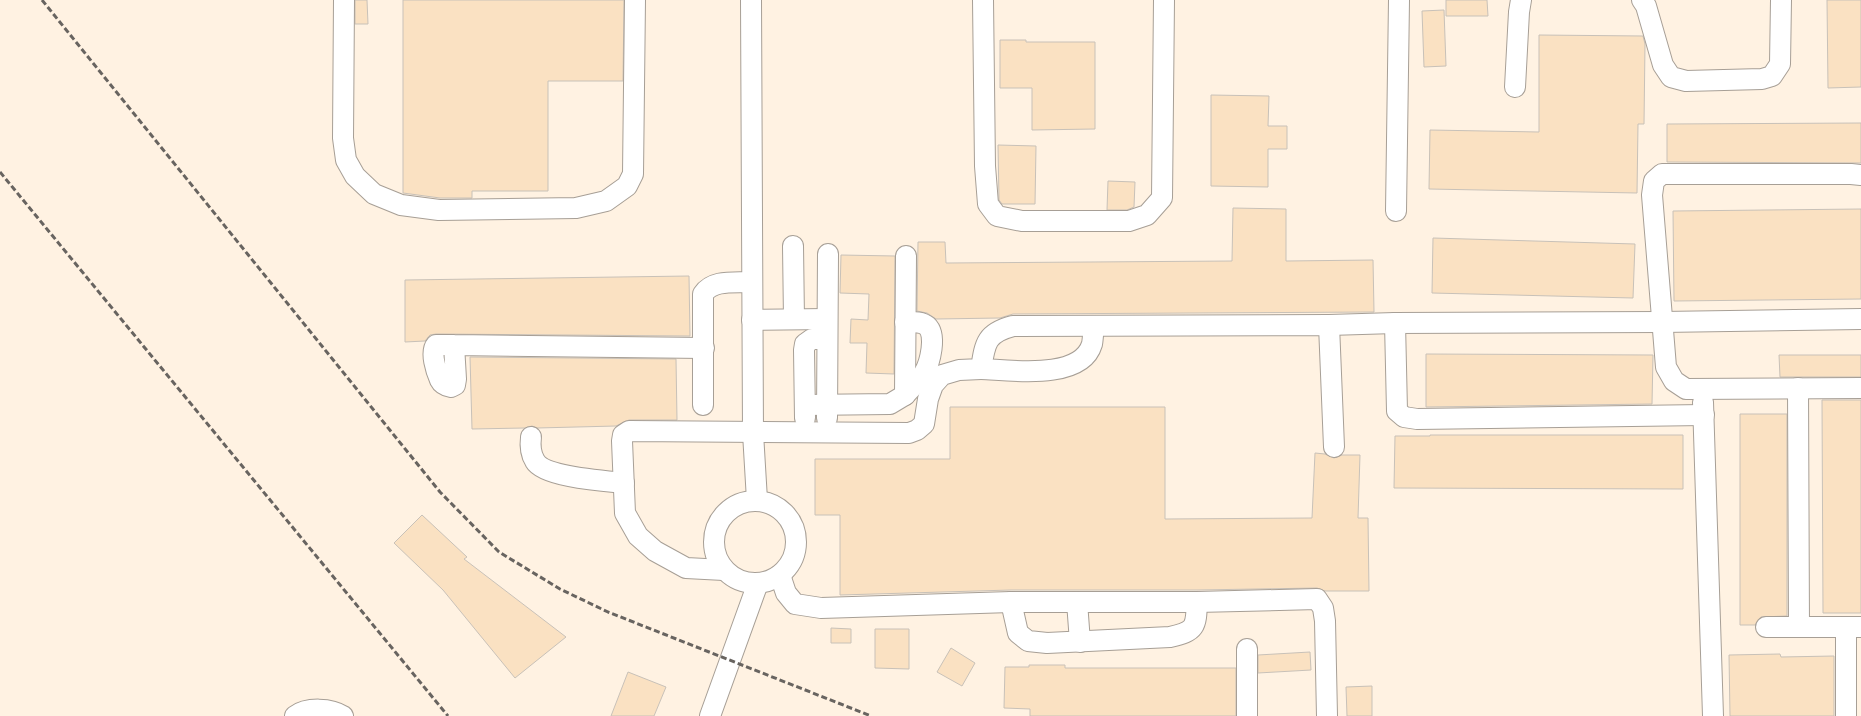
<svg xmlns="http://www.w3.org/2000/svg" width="1861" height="716" font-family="'Archivo Narrow',sans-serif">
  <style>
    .built { fill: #fff2e2 }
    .building { fill: #fae1c2; stroke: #c8c1b8 }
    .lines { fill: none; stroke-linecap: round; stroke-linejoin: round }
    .minor-casing { stroke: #a79f96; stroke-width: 22 }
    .minor { stroke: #fff; stroke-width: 20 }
    .rail { stroke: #686460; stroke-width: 3; stroke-dasharray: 6 3; stroke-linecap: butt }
  </style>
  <rect width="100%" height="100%" fill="#fffaf4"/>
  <!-- built -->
  <rect class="built" x="0" y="0" width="1861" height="716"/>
  <!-- building -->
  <g class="building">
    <path d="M355,0H367L368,24H355Z"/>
    <path d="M403,0H624L623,81H548V191H472V198H440L403,193Z"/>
    <path d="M1446,0H1487L1488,16H1446Z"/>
    <path d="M1827,0H1861V87L1828,88Z"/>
    <path d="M1444,10L1446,66L1424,67L1422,11Z"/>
    <path d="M1539,35L1643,36L1645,44L1644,124H1638L1637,193L1429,189L1430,130L1539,132Z"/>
    <path d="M1000,40H1026V42H1095V129L1032,130V88H1000Z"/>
    <path d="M1211,95L1269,96L1268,126H1287V149H1268V187L1211,186Z"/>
    <path d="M1861,123V163L1667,162V124Z"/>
    <path d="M998,145L1036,146L1035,204H1002L999,200Z"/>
    <path d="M1108,181L1135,182L1134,207L1127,210H1107Z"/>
    <path d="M1233,208L1286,209V261L1373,260L1374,312L1013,314L1000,318L936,319L927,313L917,311L918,242H945L946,263L1232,261Z"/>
    <path d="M1861,209V299L1674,301L1673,211Z"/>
    <path d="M1433,238L1635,244L1633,298L1432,293Z"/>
    <path d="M841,255L895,256L894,374L866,373L867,343H850L851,319L868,320L869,294L840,293Z"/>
    <path d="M689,276L690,336L436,334L430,335L425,341L405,342V280Z"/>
    <path d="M1426,354L1653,355L1652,404L1426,407Z"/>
    <path d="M1779,355H1861V377H1780Z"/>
    <path d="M470,357L676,359L677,420H629L616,426L537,428L532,426L525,428L472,429Z"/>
    <path d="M1822,400H1861V613H1823Z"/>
    <path d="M950,407H1165V519L1312,518L1315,453L1325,454L1334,458L1342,455H1360L1358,518H1368L1369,591H1325L1317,588L1197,590H1011L840,595V515H815V459H950Z"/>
    <path d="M1740,414H1787V616L1761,617L1755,625H1740Z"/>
    <path d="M1430,435H1683V489L1394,488L1395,436H1430Z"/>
    <path d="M422,515L467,557L464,559L566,637L515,678L443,590L394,543Z"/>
    <path d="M831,628L851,629V643H831Z"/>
    <path d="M875,629H909V669L875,668Z"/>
    <path d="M951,648L975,663L962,686L937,672Z"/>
    <path d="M1310,652L1311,670L1258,673V655Z"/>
    <path d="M1780,654L1781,657L1834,656V716H1730L1729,655Z"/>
    <path d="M1029,665H1065V668H1236V716H1030V709L1004,708L1005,667H1029Z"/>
    <path d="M628,672L666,687L654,716H611Z"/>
    <path d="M1372,686V716H1347L1346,687Z"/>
  </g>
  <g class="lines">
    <!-- minor casing -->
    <g class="minor-casing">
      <g id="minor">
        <path d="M344,0L343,138L346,160L355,176L374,194L401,205L439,210L576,208L606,201L627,186L633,174L635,0"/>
        <path d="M751,0L753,433L757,500"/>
        <path d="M983,0L985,166L988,204L997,216L1022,221H1129L1147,215L1162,198L1164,0"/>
        <path d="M1642,0L1646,6L1663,65L1671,77L1686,81L1762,79L1772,76L1780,64L1781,0"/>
        <path d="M1515,87L1519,12L1521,0"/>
        <path d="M1861,175L1851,174H1662L1654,181L1652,195L1666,367L1674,381L1686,389L1861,388"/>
        <path d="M1396,211L1399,0"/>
        <path d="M793,246L794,319"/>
        <path d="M752,320L827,319"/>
        <path d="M1329,325L1395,323"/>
        <path d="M454,345L456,379L455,385L451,387C446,386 442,384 440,380C436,371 430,352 436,345H454L704,348"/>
        <path d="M981,369C1010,370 1081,381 1092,344C1093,339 1093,332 1094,326"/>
        <path d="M1798,388L1799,627"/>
        <path d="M905,395C911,388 919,381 924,373C930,363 937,335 927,326C921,321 912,322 905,322"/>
        <path d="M1703,402L1713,716"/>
        <path d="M703,405V294C713,279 735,283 751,282"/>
        <path d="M805,405L890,404L905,395L906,256"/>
        <path d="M1704,415L1417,419L1404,417L1397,411L1395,323L1662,322L1861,319"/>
        <path d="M805,418L804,350L805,344L812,339H827"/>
        <path d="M827,418L828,254"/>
        <path d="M531,437C530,445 530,453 535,461C544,477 605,481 624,483"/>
        <circle cx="755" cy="542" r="41"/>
        <path d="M724,570L686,568L655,551L638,536L625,513L622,441L623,435L629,431L909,433L917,430L924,424L928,399L933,385L942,375L959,370L981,369C985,343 986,333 1013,326L1329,325L1334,447"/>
        <path d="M780,575L786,593L795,604L821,608L1011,602H1197L1317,599L1323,608L1325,621L1327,716"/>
        <path d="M1011,602L1018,633L1028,641L1047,643L1170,637C1196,631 1196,627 1197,602"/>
        <path d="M1077,602L1080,642"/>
        <path d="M1766,627H1861"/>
        <path d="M1846,627V716"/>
        <path d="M295,716C307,707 331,708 343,716"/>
        <path d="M710,716L758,583"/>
        <path d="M1247,716V649"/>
      </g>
    </g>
    <!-- minor -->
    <use href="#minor" class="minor"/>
    <!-- rail -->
    <g class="rail">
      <path d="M42,0L440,492L499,552L560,589L608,612L871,716"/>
      <path d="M0,172L448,716"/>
    </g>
  </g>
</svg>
